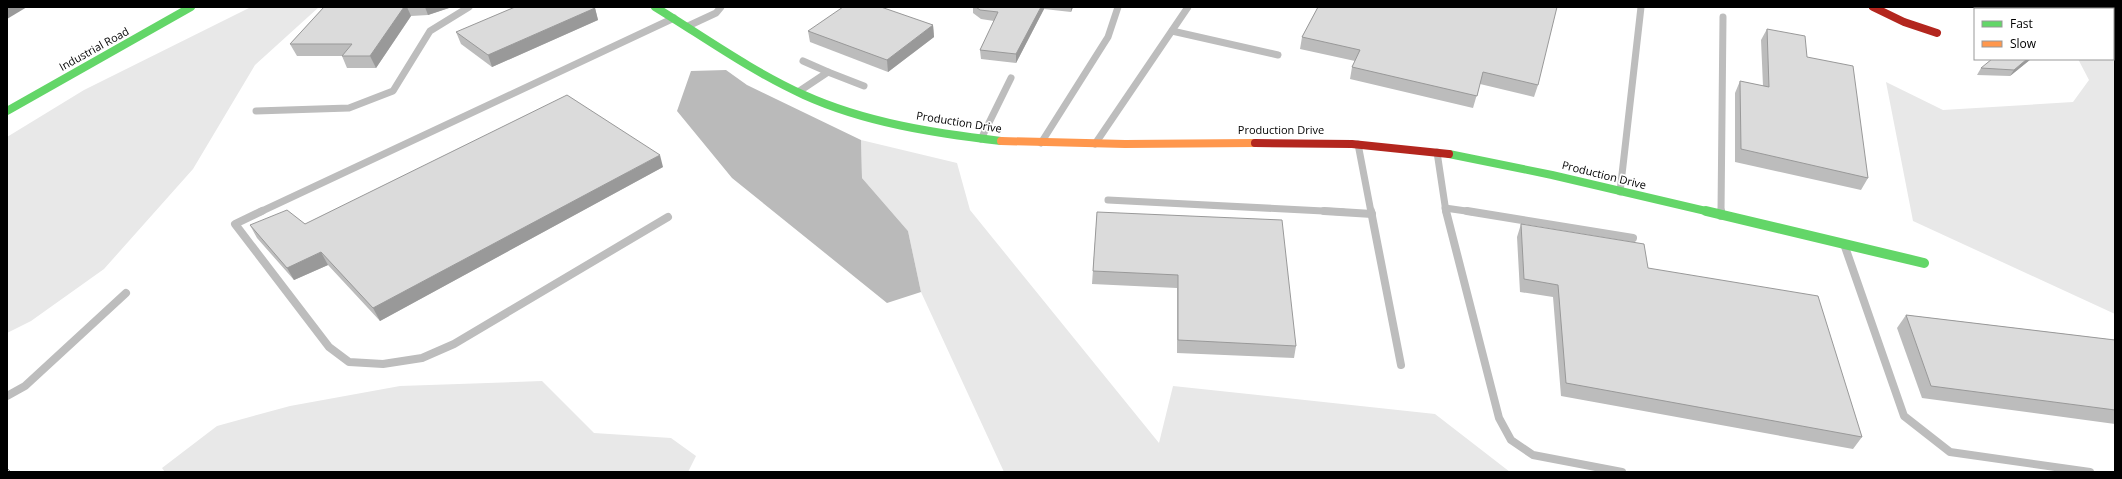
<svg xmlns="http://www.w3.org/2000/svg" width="2122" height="479" font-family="'Open Sans',sans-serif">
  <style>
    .green { fill: #e8e8e8 }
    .water { fill: #bababa }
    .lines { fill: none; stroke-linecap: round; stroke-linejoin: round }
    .lane-far1 { stroke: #bdbdbd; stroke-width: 7 }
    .lane { stroke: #bdbdbd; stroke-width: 8 }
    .fast-far1 { stroke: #63d668; stroke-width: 8 }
    .fast { stroke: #63d668; stroke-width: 10 }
    .slow { stroke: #ff974d; stroke-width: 8 }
    .jam { stroke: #b3261e; stroke-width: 8 }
    .wall { fill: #bcbcbc }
    .shaded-wall { fill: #999 }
    .building { fill: #dbdbdb; stroke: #999 }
    .labels { text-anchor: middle; stroke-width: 3.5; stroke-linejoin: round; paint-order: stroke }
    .street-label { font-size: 11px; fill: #000; stroke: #fff }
  </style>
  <rect width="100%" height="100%" fill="#fff"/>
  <!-- green -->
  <g class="green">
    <path d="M251,7H319L255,65L193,169L104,269L31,321L7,333V137L84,90Z"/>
    <path d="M2049,7H2115V314L1913,221L1886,82L1943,110L2073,102L2089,80L2078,59H2113V9H2050Z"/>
    <path d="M861,140L957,163L970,210L1159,443L1173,386L1435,414L1510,472H1004L921,292L908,231L862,178Z"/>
    <path d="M542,381L594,433L671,438L696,456L688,472H165L162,468L217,426L290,406L400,386Z"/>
  </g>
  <!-- water -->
  <path class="water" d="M726,70L747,85L861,140L862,178L908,231L921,292L887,303L732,178L677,111L691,71Z"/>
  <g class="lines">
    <!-- lane-far1 -->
    <g class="lane-far1">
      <path d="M688,26L716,13L721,7"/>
      <path d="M1172,31L1278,55"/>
      <path d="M828,72L864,86"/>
      <path d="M798,92L828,72L803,61"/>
      <path d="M256,111L349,108L393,91L430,31L469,7"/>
      <path d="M981,139L1011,78"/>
      <path d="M1041,143L1108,37L1118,7"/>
      <path d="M1095,144L1188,7"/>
      <path d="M1358,144L1371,212"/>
      <path d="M1437,152L1446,212"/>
      <path d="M1620,192L1641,7"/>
      <path d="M1108,200L1343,212"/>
      <path d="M1445,208L1473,212"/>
      <path d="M260,212L674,18"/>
      <path d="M1721,212L1723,17"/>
    </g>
    <!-- lane -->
    <g class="lane">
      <path d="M262,211L235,224L329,347L349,362L383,364L422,358L454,344L668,217"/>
      <path d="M1324,211L1372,214"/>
      <path d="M1371,211L1401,365"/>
      <path d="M1446,211L1499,418L1511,440L1533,455L1622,472"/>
      <path d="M1467,211L1633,238"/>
      <path d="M1721,216V211"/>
      <path d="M1844,244L1904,416L1950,452L2090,472"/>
      <path d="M7,396L25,386L126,293"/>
    </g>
    <!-- fast-far1 -->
    <g class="fast-far1">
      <path d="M655,7C704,37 751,71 804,95C866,123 934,133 1001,141"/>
      <path d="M7,111L191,7"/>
      <path d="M1449,154L1552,175L1710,212"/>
    </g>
    <!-- fast -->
    <path class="fast" d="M1706,211L1924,263"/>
    <!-- slow -->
    <path class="slow" d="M1001,141L1125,144L1255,143"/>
    <!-- jam -->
    <g class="jam">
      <path d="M1873,7L1904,22L1937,33"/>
      <path d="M1255,143L1352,144L1449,154"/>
    </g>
  </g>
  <!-- wall -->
  <g class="wall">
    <path d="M324,7H452L428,15L411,16L376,68H347L342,56H297L290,44Z"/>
    <path d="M973,7H1073L1071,12L1044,9L1016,63L981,59L980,50L994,21L981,19L973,13Z"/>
    <path d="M1318,7L1538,85L1534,97L1480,84L1473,108L1350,79L1352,67L1355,61L1300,49L1302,37Z"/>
    <path d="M595,8L598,20L492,67L461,44L456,32Z"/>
    <path d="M933,25L934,37L888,72L810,42L808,31Z"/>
    <path d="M1767,29L1807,57L1868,178L1861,190L1735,162V93L1740,81L1763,86L1761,40Z"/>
    <path d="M2031,59L2010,76L1977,75L1981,68Z"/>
    <path d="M663,167L380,321L328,265L294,280L257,238L250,225L305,224Z"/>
    <path d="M1097,212L1296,346L1294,358L1177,353V288L1092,284Z"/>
    <path d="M1521,224L1648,268L1862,437L1853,449L1561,396L1553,297L1520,292L1517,237Z"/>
    <path d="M1906,315L2115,340V424L1922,398L1897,328Z"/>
  </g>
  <!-- shaded-wall -->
  <g class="shaded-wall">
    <path d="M7,7H27L7,19Z"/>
    <path d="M404,7H407L411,16L376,68L370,56Z"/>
    <path d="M425,7H452L428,15Z"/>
    <path d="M1041,7H1044V9L1016,63V54Z"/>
    <path d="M1071,7H1073L1071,12Z"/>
    <path d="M595,8L598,20L492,67L488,55Z"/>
    <path d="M933,25L934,37L888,72L887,60Z"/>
    <path d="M2027,59H2031L2010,76L2014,70Z"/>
    <path d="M660,155L663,167L380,321L373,308Z"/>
    <path d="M321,252L328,265L294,280L287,268Z"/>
  </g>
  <!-- building -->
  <g class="building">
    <path d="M324,7H404L370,56H342L352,44H290Z"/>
    <path d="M515,7H593L595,8L488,55L456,32Z"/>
    <path d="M843,7H881L933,25L887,60L808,31Z"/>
    <path d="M976,7H1041L1016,54L980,50L998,12L980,10Z"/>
    <path d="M1318,7H1557L1538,85L1483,72L1477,96L1352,67L1360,50L1302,37Z"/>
    <path d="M1767,29L1805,36L1807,57L1853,66L1868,178L1741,149L1740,81L1769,87Z"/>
    <path d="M1992,59H2027L2014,70L1981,68Z"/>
    <path d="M567,95L660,155L373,308L321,252L287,268L250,225L287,210L305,224Z"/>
    <path d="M1097,212L1282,220L1296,346L1178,340V275L1093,271Z"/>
    <path d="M1521,224L1644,244L1648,268L1818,296L1862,437L1566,383L1558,285L1524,279Z"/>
    <path d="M1906,315L2115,340V410L1931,386Z"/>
    <path d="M7,468L11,472H7Z"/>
  </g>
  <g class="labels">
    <!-- street labels -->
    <g class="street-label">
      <text transform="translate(94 49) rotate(-29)" y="4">Industrial Road</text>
      <text transform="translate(959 122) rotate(9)" y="4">Production Drive</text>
      <text x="1281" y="134">Production Drive</text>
      <text transform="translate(1604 175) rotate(14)" y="4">Production Drive</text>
    </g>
  </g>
  <!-- border -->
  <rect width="2122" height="479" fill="none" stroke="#000000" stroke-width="16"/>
  <!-- legend -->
  <rect x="1974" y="8" width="140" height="52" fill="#ffffff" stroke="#999999"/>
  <rect x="1982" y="21" width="20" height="6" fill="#63d668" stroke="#999999"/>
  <text x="2010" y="28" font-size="12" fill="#000000">Fast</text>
  <rect x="1982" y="41" width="20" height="6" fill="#ff974d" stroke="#999999"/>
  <text x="2010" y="48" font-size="12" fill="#000000">Slow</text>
</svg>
